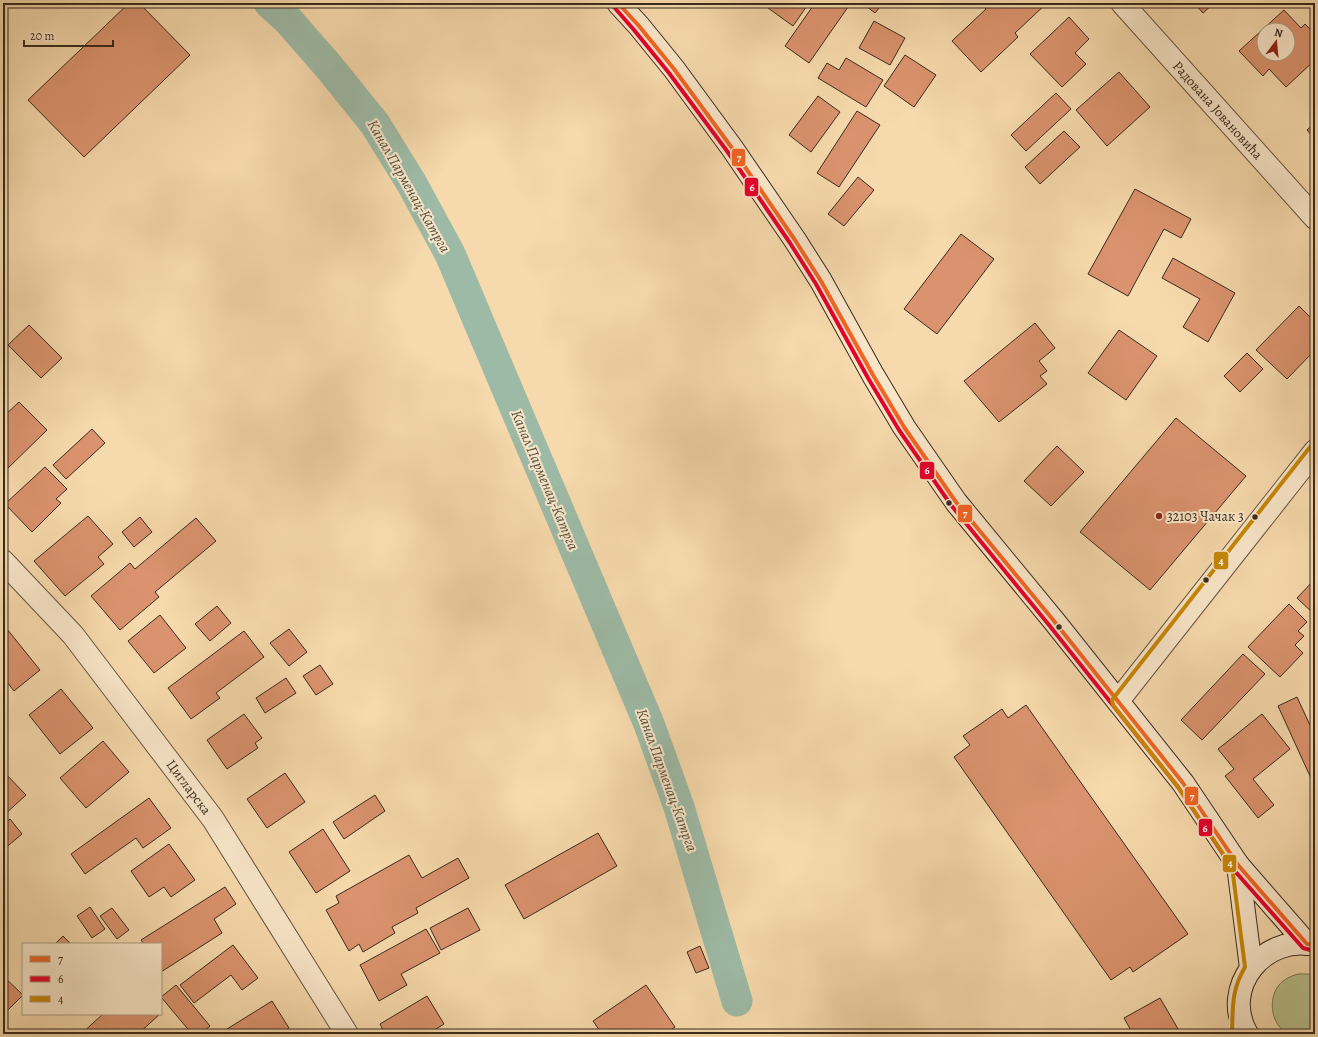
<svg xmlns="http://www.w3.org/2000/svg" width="1318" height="1037" font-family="Alegreya,serif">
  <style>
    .green { fill: #b7c08d; stroke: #787654 }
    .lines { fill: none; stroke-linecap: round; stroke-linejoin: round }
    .canal { stroke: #9dbaa6; stroke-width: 31 }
    .building { fill: #da936e; stroke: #3a2b1c; fill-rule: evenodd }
    .minor-casing { stroke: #695640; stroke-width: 24 }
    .secondary-casing { stroke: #3a2b1c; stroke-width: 24 }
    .minor { stroke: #f9e6c9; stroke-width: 22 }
    .secondary { stroke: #f9e6c9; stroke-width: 22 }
    .bus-1-casing { stroke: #f9e6c9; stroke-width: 7 }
    .bus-2-casing { stroke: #f9e6c9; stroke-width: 7 }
    .bus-3-casing { stroke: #f9e6c9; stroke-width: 7 }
    .bus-1 { stroke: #f26522; stroke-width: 4 }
    .bus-2 { stroke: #e4002b; stroke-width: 4 }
    .bus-3 { stroke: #c88707; stroke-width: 4 }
    .bus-dot { fill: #3a2b1c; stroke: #f9e6c9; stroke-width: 1.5 }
    .poi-dot { fill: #8f2418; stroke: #f9e6c9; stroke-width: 1.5 }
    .labels { text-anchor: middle; stroke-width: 4; stroke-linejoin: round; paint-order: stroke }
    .street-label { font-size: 14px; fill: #3a2b1c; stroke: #f9e6c9 }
    .poi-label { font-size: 14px; fill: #3a2b1c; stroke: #f9e6c9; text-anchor: start }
    .water-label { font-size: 15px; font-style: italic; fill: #534f3e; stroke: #f9e6c9 }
    .line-badge { stroke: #f9e6c9; stroke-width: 1.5 }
    .badge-label { font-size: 11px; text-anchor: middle; font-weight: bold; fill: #fff }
  </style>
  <rect width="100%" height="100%" fill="#f6d9ac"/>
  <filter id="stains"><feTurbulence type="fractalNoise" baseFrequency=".005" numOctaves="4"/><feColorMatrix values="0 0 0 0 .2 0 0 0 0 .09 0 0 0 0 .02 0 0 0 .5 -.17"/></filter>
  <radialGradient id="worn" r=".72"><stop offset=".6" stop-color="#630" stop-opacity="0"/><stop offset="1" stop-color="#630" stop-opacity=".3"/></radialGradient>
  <!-- green -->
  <path class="green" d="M1298,974H1308L1315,976L1314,1034C1307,1034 1299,1035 1292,1034C1271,1030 1267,999 1279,985C1284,979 1291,976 1298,974Z"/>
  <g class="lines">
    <!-- canal -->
    <path class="canal" d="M269,3L288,20L329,67L375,124L412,184L450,254L649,724L679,807L737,1001"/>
  </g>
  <!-- building -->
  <g class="building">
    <path d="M3,3H10L3,10Z"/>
    <path d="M129,3H139L190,55L84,157L28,100Z"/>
    <path d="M771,3H809L793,26L768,8Z"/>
    <path d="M815,3H843L848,7L809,63L785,46Z"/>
    <path d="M862,3H883L875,13Z"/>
    <path d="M984,3H1047L1015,33L1018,37L981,72L952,41L986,9L982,5Z"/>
    <path d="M1194,3H1214L1203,13Z"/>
    <path d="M1284,10L1301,28L1305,24L1315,34V60L1286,87L1269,69L1263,76L1239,51ZM1264,30H1288V54H1264Z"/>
    <path d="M1069,17L1089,39L1075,53L1086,64L1062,87L1030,54Z"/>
    <path d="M874,21L905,38L890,65L859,48Z"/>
    <path d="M905,55L936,75L914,107L884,86Z"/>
    <path d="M846,58L883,80L866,107L818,78L827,63L839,70Z"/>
    <path d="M1119,72L1150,107L1107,146L1076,110Z"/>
    <path d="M1056,93L1071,109L1026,151L1011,135Z"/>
    <path d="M818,96L840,112L811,152L789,135Z"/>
    <path d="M857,111L880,125L839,187L817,173Z"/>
    <path d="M1315,123V139L1307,130Z"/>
    <path d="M1064,131L1080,147L1040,184L1025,167Z"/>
    <path d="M858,177L874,190L844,226L828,214Z"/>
    <path d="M1135,189L1191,219L1181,238L1164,229L1128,296L1088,274Z"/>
    <path d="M961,234L994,259L937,334L904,309Z"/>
    <path d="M1173,258L1235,293L1208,342L1183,327L1200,299L1162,278Z"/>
    <path d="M1299,306L1315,322V350L1287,379L1256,350Z"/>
    <path d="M1035,323L1055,348L1039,361L1047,371L1040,376L1047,384L999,422L964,381Z"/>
    <path d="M29,325L62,358L41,378L8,345Z"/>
    <path d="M1119,330L1157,356L1126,400L1088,373Z"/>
    <path d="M1247,353L1263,369L1240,392L1224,376Z"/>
    <path d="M19,402L47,430L3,473V417Z"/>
    <path d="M1176,418L1246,476L1150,590L1080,532Z"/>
    <path d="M92,429L105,443L66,479L53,465Z"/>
    <path d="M1057,446L1084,472L1051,506L1024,481Z"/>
    <path d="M45,467L67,489L56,499L61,503L32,532L5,504Z"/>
    <path d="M88,516L113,544L98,557L104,564L65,596L34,561Z"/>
    <path d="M140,517L152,532L134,547L122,532Z"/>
    <path d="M196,518L216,541L155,592L159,597L120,630L91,596L130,563L135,569Z"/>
    <path d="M1315,579V615L1297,598Z"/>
    <path d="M1289,604L1307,622L1298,631L1304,636L1295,645L1303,653L1280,677L1248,647Z"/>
    <path d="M217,606L231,623L210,641L195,624Z"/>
    <path d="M160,615L186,648L154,673L128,641Z"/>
    <path d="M7,629L40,670L14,691L3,677V632Z"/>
    <path d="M289,629L307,652L289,666L270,643Z"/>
    <path d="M244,631L264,657L216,693L220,698L191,719L168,688Z"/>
    <path d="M1243,654L1265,674L1202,740L1181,720Z"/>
    <path d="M320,665L333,684L316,695L303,676Z"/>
    <path d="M286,678L296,693L265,713L256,698Z"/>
    <path d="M61,689L93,728L60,754L29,715Z"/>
    <path d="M1297,697L1315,736V787L1278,706Z"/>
    <path d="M1026,705L1188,934L1133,972L1130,967L1111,980L954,757L970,745L963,736L1002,709L1008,718Z"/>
    <path d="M244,714L262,738L255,743L258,748L227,769L207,740Z"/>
    <path d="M1262,714L1290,749L1253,779L1274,805L1258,818L1225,776L1234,769L1218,749Z"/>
    <path d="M103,741L129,772L86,808L60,778Z"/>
    <path d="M3,771L26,795L3,816Z"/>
    <path d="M285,773L305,802L267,828L247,799Z"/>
    <path d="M375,795L385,811L344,839L333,822Z"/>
    <path d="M149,798L171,828L143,848L136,838L85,874L71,854Z"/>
    <path d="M10,819L22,834L3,850V825Z"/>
    <path d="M323,829L350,871L316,893L289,852Z"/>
    <path d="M598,833L617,866L524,919L505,885Z"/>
    <path d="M169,844L195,880L171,897L164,887L149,897L131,871Z"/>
    <path d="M409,855L422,878L458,858L469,878L416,908L418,913L392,927L395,933L363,952L359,944L349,951L326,910L339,903L336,896Z"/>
    <path d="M225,887L236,904L214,919L222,933L161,972V944H144L141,940Z"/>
    <path d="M90,907L105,929L92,938L77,916Z"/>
    <path d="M112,908L129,930L117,939L100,916Z"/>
    <path d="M468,908L480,930L441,950L430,928Z"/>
    <path d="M426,929L440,953L401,974L407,985L379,1001L360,965Z"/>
    <path d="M63,936L71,944H55Z"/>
    <path d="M233,945L258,978L242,990L231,975L194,1003L180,985Z"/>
    <path d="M700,946L709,968L696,973L687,952Z"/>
    <path d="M3,976L23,995L3,1015Z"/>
    <path d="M176,985L210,1026L200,1034H192L161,997Z"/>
    <path d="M646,985L675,1027L665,1034H602L593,1021Z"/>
    <path d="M427,996L444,1024L428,1034H385L380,1024Z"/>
    <path d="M1160,998L1181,1034H1133L1124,1018Z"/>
    <path d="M272,1001L289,1028L279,1034H219Z"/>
    <path d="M103,1014H160L138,1034H81Z"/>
  </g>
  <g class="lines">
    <!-- minor casing -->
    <g class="minor-casing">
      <g id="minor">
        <path d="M1122,3L1315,218"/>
        <path d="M3,561L73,635L213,819L347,1034"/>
        <path d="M1118,701L1315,451"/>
      </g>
    </g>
    <!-- secondary casing -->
    <g class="secondary-casing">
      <g id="secondary">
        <path d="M618,3L639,26L674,69L732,148L795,240L821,281L873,375L904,427L956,502L1054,621L1183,783L1238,865L1307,944"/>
        <path d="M1238,865L1251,968"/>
        <path d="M1247,1034C1220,987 1264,934 1315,945"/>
      </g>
    </g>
    <!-- minor -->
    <use href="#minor" class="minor"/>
    <!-- secondary -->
    <use href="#secondary" class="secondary"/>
    <!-- bus-1 casing -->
    <g class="bus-1-casing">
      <path id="bus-1" d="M618,3L639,26L674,69L732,148L795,240L821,281L873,375L904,427L956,502L1054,621L1183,783L1238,865L1307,944L1315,945"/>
    </g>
    <!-- bus-2 casing -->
    <g class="bus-2-casing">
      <path id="bus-2" d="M614,7L634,30L669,73L727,151L790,243L816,284L868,378L899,430L951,505L1049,625L1178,787L1233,869L1303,948L1314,951"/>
    </g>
    <!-- bus-3 casing -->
    <g class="bus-3-casing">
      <path id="bus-3" d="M1232,1034C1233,1007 1231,991 1245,967L1232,867L1178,787L1113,705L1112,700L1310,447"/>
    </g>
    <!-- bus-1 -->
    <use href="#bus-1" class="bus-1"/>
    <!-- bus-2 -->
    <use href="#bus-2" class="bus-2"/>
    <!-- bus-3 -->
    <use href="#bus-3" class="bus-3"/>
  </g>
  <!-- markers -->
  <g class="bus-dot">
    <circle cx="949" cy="503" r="3.5"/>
    <circle cx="1255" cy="517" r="3.5"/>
    <circle cx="1206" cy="580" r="3.5"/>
    <circle cx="1059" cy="627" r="3.5"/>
  </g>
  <circle class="poi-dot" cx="1159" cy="516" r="4"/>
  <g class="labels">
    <!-- street labels -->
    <g class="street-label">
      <text transform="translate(1218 110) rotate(48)" y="5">Радована Јовановића</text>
      <text transform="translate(189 787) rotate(53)" y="5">Цигларска</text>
    </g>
    <!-- poi labels -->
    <g class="poi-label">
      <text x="1167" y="521">32103 Чачак 3</text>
    </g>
    <!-- water labels -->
    <g class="water-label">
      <text transform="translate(409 186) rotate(60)" y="5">Канал Парменац-Катрга</text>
      <text transform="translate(545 480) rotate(67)" y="5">Канал Парменац-Катрга</text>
      <text transform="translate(667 780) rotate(70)" y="5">Канал Парменац-Катрга</text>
    </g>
  </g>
  <g class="line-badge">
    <rect x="731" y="148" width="15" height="19" rx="4" fill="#f26522"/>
    <rect x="744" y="177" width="15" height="20" rx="4" fill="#e4002b"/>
    <rect x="919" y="461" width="16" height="19" rx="4" fill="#e4002b"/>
    <rect x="957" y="504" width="16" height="19" rx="4" fill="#f26522"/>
    <rect x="1213" y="551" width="16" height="19" rx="4" fill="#c88707"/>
    <rect x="1184" y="786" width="15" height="20" rx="4" fill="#f26522"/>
    <rect x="1198" y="818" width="15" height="19" rx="4" fill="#e4002b"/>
    <rect x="1222" y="854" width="15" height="19" rx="4" fill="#c88707"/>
  </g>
  <g class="badge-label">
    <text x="739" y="161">7</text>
    <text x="752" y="191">6</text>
    <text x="927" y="474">6</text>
    <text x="965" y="517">7</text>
    <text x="1221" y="565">4</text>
    <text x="1192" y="800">7</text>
    <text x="1205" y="832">6</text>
    <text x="1230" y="867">4</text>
  </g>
  <!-- margin -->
  <rect width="1318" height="1037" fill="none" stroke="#f6d9ac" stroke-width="16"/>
  <rect x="4" y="4" width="1310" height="1029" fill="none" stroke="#3a2b1c" stroke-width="2"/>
  <rect x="8" y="8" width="1302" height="1021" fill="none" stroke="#3a2b1c"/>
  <!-- legend -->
  <rect x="22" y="943" width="140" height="72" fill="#f9e6c9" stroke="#ad9b84"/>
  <rect x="30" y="956" width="20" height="6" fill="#f26522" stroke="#ad9b84"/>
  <text x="58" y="963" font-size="12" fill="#3a2b1c">7</text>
  <rect x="30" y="976" width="20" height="6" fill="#e4002b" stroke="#ad9b84"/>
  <text x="58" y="983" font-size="12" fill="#3a2b1c">6</text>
  <rect x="30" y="996" width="20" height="6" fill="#c88707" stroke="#ad9b84"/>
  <text x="58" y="1003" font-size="12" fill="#3a2b1c">4</text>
  <!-- north arrow -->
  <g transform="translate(1276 42) rotate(16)"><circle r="19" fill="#f9e6c9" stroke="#ad9b84"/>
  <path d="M0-3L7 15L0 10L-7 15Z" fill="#8f2418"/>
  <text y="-6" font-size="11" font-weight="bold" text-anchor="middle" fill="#3a2b1c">N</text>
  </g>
  <!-- scale -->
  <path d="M24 40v6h89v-6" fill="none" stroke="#3a2b1c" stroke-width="2"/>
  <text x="30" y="40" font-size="12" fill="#3a2b1c" stroke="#f9e6c9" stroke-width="3" paint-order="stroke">20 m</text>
  <rect width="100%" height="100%" filter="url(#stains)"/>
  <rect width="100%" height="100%" fill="url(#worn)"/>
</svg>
